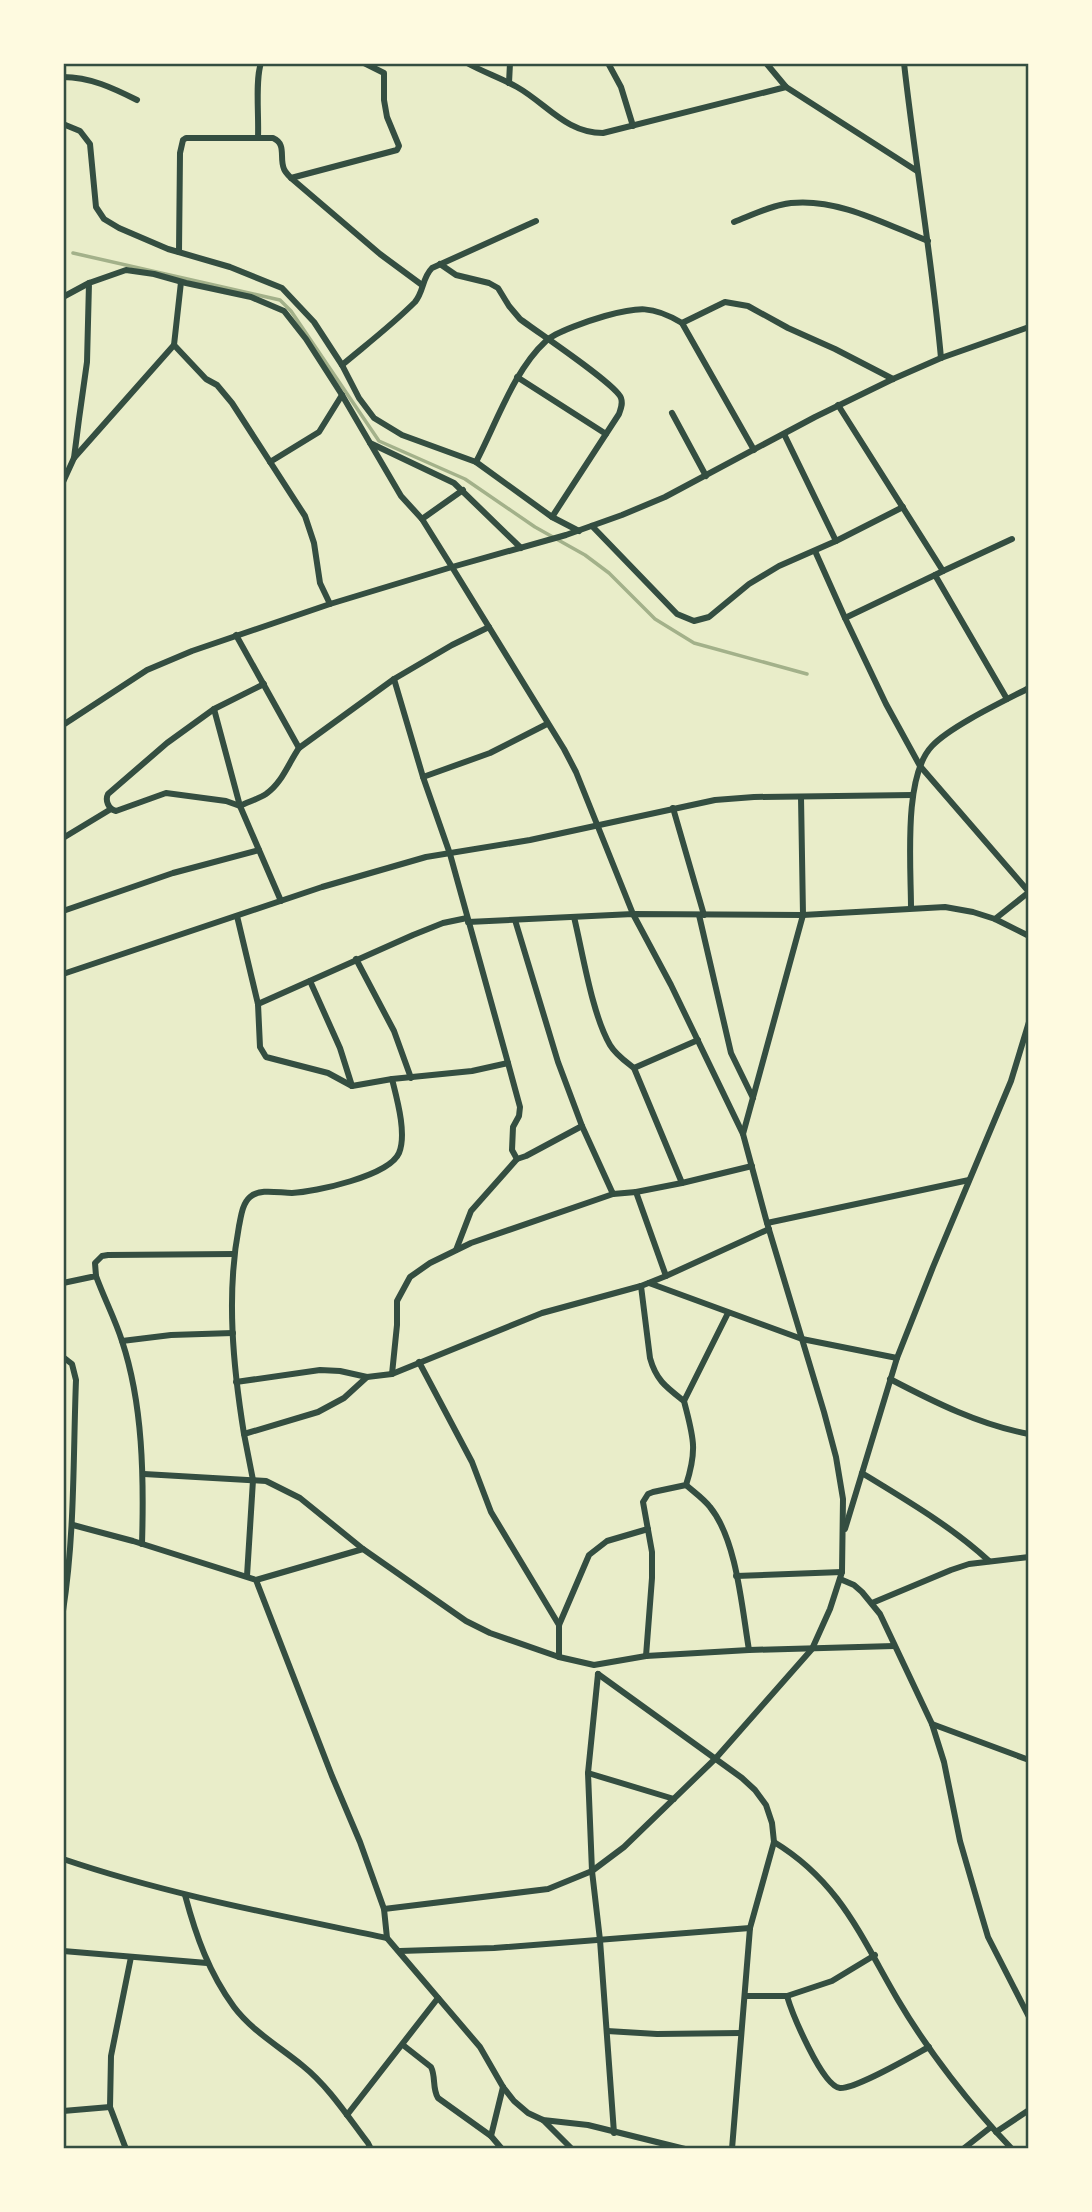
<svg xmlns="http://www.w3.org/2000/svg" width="1092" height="2212" font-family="'Fira Sans Condensed',sans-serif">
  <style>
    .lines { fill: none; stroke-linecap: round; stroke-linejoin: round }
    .stream { stroke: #a3b18a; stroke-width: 3.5 }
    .minor { stroke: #344e41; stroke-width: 6 }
    .neatline { fill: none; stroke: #344e41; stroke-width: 2.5 }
  </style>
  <rect width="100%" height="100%" fill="#e9edc9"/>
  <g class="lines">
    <!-- stream -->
    <path class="stream" d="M73,253L280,300L291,311L379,441L465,479L535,527L585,555L609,573L655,619L694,643L807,674"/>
    <!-- minor -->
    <g class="minor">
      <path d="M467,63C483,72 501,78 517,87C547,104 566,133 603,133L786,87"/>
      <path d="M608,63L621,87L633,126"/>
      <path d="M766,63L786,87L917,171"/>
      <path d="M904,63C915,162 932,259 941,358"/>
      <path d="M63,77C90,77 113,88 137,100"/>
      <path d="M509,83L510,63"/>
      <path d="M63,124L80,131L90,144L96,207L104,219L119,228L168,249L230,267L282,288L314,322L342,365L359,398L374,418L402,435L476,462L552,517L579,531"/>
      <path d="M258,137C259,116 255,80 261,63"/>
      <path d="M291,178L397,150L399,146L387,117L384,100V73L364,63"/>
      <path d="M734,222C752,215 772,205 791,203C838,198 885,224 928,241"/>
      <path d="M179,252L180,153L183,140L186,138H273C287,144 279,158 284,169C285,172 289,176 291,178L380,254L422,285"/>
      <path d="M440,264L456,275L489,283L498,288L509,306L520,319C537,332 616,384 621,398C623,404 621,408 619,414L552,517"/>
      <path d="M63,297L89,283"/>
      <path d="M682,323L754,450"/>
      <path d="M174,345L181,282"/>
      <path d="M342,365C367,344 392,325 415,302C424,291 422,278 432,268L536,221"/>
      <path d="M517,377L606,434"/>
      <path d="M838,405L943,571L935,575L1007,699"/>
      <path d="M672,413L706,476"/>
      <path d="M784,434L836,541"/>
      <path d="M370,443L401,496L422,519L452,567L564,749L576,772L633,914L671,985L743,1134"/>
      <path d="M74,458L174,345L206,379L217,385L232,403L305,516L314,543L320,583L330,604"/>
      <path d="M270,462L319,432L342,395"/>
      <path d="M476,462C496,424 514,370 546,341C555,332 591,320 605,316C638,307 652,305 682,323L725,302L748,306L788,328L835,349L893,379"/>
      <path d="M63,482L74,458L79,419L87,362L89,283L126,270L154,274L186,283L251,297L284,311L306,339L342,395L370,443L454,483L521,548"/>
      <path d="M422,519L463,490"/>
      <path d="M592,526L677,614L694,621L709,617L749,584L779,566L836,541L903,507"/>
      <path d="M815,551L845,618"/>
      <path d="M943,571L1012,539"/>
      <path d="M935,575L845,618L886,704L920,766L1029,892"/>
      <path d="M236,635L299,748L394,679L452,645L489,627"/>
      <path d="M394,679L423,777L450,854L508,1063"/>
      <path d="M264,684L214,709L167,743L108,794C105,800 108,809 116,811L166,793L226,801L240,806C248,802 258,799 266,794C282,783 288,764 299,748"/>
      <path d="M214,709L240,806L281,901"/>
      <path d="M63,725L147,670L192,651L330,604L452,567L566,535L622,515L665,497L815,417L893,379L941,358L1029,327"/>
      <path d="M423,777L490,753L547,724"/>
      <path d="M673,808L704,915"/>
      <path d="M63,838L111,809"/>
      <path d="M911,908C911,866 903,776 932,746C951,726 1004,701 1029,688"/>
      <path d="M63,911L173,873L259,850"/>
      <path d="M699,915L731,1053L753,1098"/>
      <path d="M237,916L258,1004L260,1047L266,1057L328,1073L352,1086L392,1079"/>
      <path d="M574,917C583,954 592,1014 610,1045C616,1055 625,1061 634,1068L682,1183"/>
      <path d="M995,919L1029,892"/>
      <path d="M515,920L558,1062L582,1126"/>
      <path d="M468,922L633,914L803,915L945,907L973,912L995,919L1029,936"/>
      <path d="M356,959L394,1031L411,1078"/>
      <path d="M63,974L322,887L426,857L530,840L715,800L754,797L913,795"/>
      <path d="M310,981L340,1048L352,1086"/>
      <path d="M258,1004L413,935L443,923L467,918"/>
      <path d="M634,1068L698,1040"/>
      <path d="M636,1192L682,1183L752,1166"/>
      <path d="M767,1223L969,1180"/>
      <path d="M456,1250L471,1211L517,1159"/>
      <path d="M96,1276C104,1298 115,1319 122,1341C143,1404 144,1478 142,1544"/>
      <path d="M63,1283L96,1276L95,1263L102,1256L108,1255L234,1254"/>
      <path d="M649,1283L802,1339L897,1358"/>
      <path d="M641,1286L650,1358C656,1380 666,1387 684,1401"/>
      <path d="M122,1341L171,1335L233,1333"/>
      <path d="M63,1357L72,1364L76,1380C73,1457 75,1534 63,1611"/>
      <path d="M419,1362L472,1462L491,1512L559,1625"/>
      <path d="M392,1374L397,1325V1301L410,1277L430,1263L471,1243L613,1194"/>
      <path d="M890,1379C934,1402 980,1425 1029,1434"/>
      <path d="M236,1382L320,1370L340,1371L367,1377"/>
      <path d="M244,1434C233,1366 226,1294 239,1226C241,1217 242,1204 250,1197C260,1188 279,1193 292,1193C315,1192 389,1176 399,1153C407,1134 397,1099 392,1079L472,1071L508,1063L520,1107L519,1116L513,1127L512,1150L517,1159L526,1156L582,1126L613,1194L636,1192L666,1276L769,1229"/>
      <path d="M862,1473C906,1500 951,1526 989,1561"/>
      <path d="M144,1474L266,1481L300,1498L363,1549"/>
      <path d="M686,1485C694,1492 704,1499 710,1507C737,1540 742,1609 749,1650"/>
      <path d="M73,1525L133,1541L256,1580L332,1776L360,1842L384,1909L387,1938L480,2047L503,2087L514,2101L528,2113L543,2120L588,2125L685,2149"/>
      <path d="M845,1529L897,1358L933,1267L1011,1081L1029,1022"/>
      <path d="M247,1576L253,1480L244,1434L318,1412L344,1398L367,1377L392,1374L542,1313L641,1286L666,1276"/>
      <path d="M736,1576L842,1572"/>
      <path d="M840,1579L854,1585L862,1592L880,1614L932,1724L944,1762L960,1841L980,1910L988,1937L1029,2017"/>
      <path d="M256,1580L363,1549L466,1621L490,1633L559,1657L594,1665L646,1656L749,1650L894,1646"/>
      <path d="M872,1603L951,1570L969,1564L1029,1557"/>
      <path d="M646,1656L652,1578V1552L643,1502L648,1494L653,1492L686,1485C698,1448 693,1437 684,1401L728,1313"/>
      <path d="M559,1657V1625L589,1555L607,1541L648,1529"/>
      <path d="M598,1674L742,1778L755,1790L766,1805L772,1823L774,1842L750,1928L732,2149"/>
      <path d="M598,1674L588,1773L592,1871L600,1940L614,2133"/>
      <path d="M932,1724L1029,1760"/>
      <path d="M588,1773L674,1799"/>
      <path d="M774,1842C840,1882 861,1937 898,2000C928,2051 971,2106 1012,2149"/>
      <path d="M63,1859C169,1895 278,1915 387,1938"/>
      <path d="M185,1895C196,1936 209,1973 234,2007C252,2031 280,2047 303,2066C329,2087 348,2117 368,2143L371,2149"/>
      <path d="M384,1909L548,1889L592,1871L624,1847L716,1758L812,1649L830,1609L842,1572L843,1499L836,1457L824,1412L767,1223L743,1134L803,915L801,797"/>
      <path d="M63,1951L207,1963"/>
      <path d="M400,1951L494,1948L750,1928"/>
      <path d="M745,1996H787L832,1981L875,1955"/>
      <path d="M787,1996C792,2013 822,2086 840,2088C856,2089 912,2056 929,2047"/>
      <path d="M607,2031L657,2034L741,2033"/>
      <path d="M403,2045L431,2067C436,2077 432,2088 438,2098L491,2136"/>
      <path d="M110,2107L126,2149"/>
      <path d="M63,2111L110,2107L111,2056L131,1957"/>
      <path d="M347,2115L438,1998"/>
      <path d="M543,2120L572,2149"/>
      <path d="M996,2132L1029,2110"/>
      <path d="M502,2149L491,2136L503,2087"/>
      <path d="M963,2149L991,2127"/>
    </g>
  </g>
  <!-- border -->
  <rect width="1092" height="2212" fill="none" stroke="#fefae0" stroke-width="130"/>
  <rect x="65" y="65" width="962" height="2082" class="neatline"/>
</svg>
